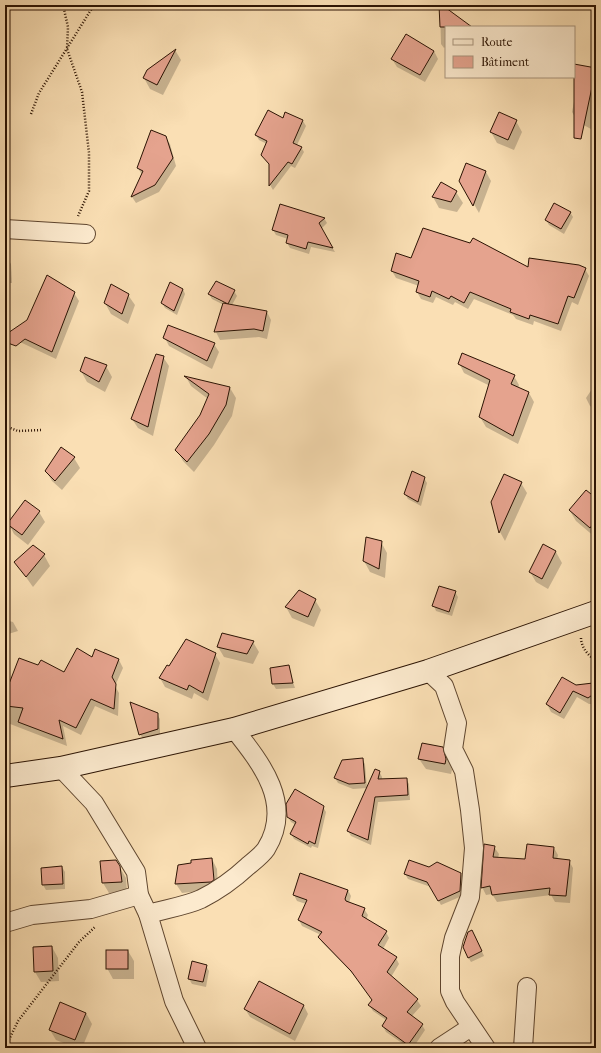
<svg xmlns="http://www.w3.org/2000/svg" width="601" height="1053" font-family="'IM FELL French Canon',serif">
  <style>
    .shadow { fill: #0003 }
    .building { fill: #e5a38e; stroke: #2b1303 }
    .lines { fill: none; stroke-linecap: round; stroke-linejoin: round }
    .minor-casing { stroke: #5f462f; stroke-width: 20 }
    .secondary-casing { stroke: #2b1303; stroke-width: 24 }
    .path { stroke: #2b1303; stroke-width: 2.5; stroke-dasharray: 1 2; stroke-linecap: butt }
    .minor { stroke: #fceace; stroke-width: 18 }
    .secondary { stroke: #fceace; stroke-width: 22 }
  </style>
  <rect width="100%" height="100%" fill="#fadfb4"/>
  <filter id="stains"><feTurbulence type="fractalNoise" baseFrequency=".005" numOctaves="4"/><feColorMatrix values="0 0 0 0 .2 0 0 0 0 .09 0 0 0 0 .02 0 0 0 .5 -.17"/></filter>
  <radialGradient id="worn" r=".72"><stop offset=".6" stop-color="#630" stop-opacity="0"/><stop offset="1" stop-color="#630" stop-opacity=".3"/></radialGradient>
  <!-- shadow -->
  <g class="shadow">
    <path d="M440,5L467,27H446V46L444,48L441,44Z"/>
    <path d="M406,35L434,51L438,59L425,82L397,67L392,59Z"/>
    <path d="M175,50L181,60L163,95L150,89L144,78Z"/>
    <path d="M581,66L595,69L596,71V104L591,129L578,122L572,112Z"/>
    <path d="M286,114L303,121L306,126L297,145L301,147L304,152L295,168L291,166L273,190L270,185V166L262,155L267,144L259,140L256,135L283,119Z"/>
    <path d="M516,121L522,132L514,150L497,143L491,132Z"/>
    <path d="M165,137L170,144L176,166L159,192L136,203L132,197L142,175L138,168Z"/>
    <path d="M467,165L486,172L491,181L479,213L460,180Z"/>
    <path d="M441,183L456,192L463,203L457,212L439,208L433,197Z"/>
    <path d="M570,212L573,217L564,234L549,225L546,220Z"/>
    <path d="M324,218L327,223L321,229L335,252L311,247L309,254L290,248L287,243L288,239L276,235L273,230Z"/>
    <path d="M5,254L11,264L12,283H5Z"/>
    <path d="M397,255L412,260L528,269H585L589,276L578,305L572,302L561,331L534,321L533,325L516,319L513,315L474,299L468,309L455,302L453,305L436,297L433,303L421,299L417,292L419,286L396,278L392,271Z"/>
    <path d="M183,289L185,294L177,315L165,308L162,303Z"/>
    <path d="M234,291L237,296L232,305L212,295V297L232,307L267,312L271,320L267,339L259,337L220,340L216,332L224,305L212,299L209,294Z"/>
    <path d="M74,293L79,301L56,359L20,342Z"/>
    <path d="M128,295L135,305L128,324L111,314L105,303Z"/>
    <path d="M165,338L214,344L219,352L212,369L169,346Z"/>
    <path d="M163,357L169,366L153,436L138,428L132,419Z"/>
    <path d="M459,363L514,376L519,385L518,388L529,393L534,402L518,444L486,427L480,417L490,386L464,373Z"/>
    <path d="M106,366L112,377L105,392L87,382L81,371Z"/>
    <path d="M186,377L230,388L236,398L232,416L214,445L194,472L183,461L177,450L200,415L208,399L191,386Z"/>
    <path d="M596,383V410L590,406L586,398Z"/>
    <path d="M74,458L80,468L62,490L52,481L46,471Z"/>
    <path d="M424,478L427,483L421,506L408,499L405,494Z"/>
    <path d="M521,483L527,493L505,541L500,532L492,503Z"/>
    <path d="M596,499V538L576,521L570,511Z"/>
    <path d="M39,512L45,522L28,545L14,534L11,528L5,535V519L8,524Z"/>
    <path d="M381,542L387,553L385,578L370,572L364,561Z"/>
    <path d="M543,546L556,552L562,563L548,589L536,582L530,572Z"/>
    <path d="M44,555L50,566L33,587L16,563Z"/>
    <path d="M455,592L458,597L452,616L436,611L434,606Z"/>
    <path d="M315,600L321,610L314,627L292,618L286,607Z"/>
    <path d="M5,620L13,622L18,631L5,635Z"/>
    <path d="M253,642L259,652L253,664L224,657L218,647Z"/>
    <path d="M95,650L119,660L123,668L115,686L119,693L118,716L95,706L81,735L63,726L67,746L5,722V695L19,659L38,667L64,673L92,658Z"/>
    <path d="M215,654L220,663L208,701L194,693L192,699L165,687L160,678Z"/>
    <path d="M288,667L295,688L276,689L273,684Z"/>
    <path d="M596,678V704H589L577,697L564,719L551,712L547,704L575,686L592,683Z"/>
    <path d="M157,714L160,719V734L143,739L140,734Z"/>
    <path d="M442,748L448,758L452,770L451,774L426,769L419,759Z"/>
    <path d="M362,759L365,764L367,788L353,789L338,783L335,778Z"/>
    <path d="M379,771L382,777V780L406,779L409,784L410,800L378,802L371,845L351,836L348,831Z"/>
    <path d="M323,807L326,812L318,848L312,846L311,848L294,839L291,834L296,825L291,822L288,817Z"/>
    <path d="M494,847L499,854L498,858L526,860L554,848L558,855L557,860L569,861L573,868L570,903L555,902L551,895L497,902L492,894L486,895L482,887Z"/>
    <path d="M212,859L217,869L218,889L182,893L176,884Z"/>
    <path d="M116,861L126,878L127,892L109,893L103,883Z"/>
    <path d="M62,867L65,872V889L46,890L43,885L42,868Z"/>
    <path d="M405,874H461L464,879L462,896L441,905L431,887L408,879Z"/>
    <path d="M348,890L351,896L349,903L364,909L368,915L366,920L386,932L389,938L383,949L396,958L399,964L391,977L417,1000L421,1006L411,1017L422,1025L425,1030L413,1048H409L386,1032L383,1026L386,1020L373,1011L369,1005L373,1000L355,976L322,942L319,937L321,935L302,926L299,920L306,904L297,901L294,895Z"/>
    <path d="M475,936L484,956L471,962L468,957Z"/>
    <path d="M52,947L58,958L59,981L41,982L35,972Z"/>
    <path d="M128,951L134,961V979H113L107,968Z"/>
    <path d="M206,966L209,971L206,987L192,984L189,979Z"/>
    <path d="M260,983L304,1006L308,1014L295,1041L250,1017L245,1009Z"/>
    <path d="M86,1013L92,1024L82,1048H76L56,1040L50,1030Z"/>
  </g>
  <!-- building -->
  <g class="building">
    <path d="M439,5H442L472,27H440Z"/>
    <path d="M406,34L434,51L420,75L391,59Z"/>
    <path d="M176,49L157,85L143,78L147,70Z"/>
    <path d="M574,64L596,68L581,139L574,138Z"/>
    <path d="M268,110L283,118L285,112L303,120L293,143L302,147L292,164L288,162L269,186V164L261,155L267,141L255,135Z"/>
    <path d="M499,112L517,120L508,140L490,132Z"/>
    <path d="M151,130L166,136L173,158L155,185L131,197L143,171L137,168Z"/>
    <path d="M466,163L486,171L473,206L459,181Z"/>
    <path d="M441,182L457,191L451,202L432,197Z"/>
    <path d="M554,203L571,212L561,229L545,220Z"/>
    <path d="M280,204L325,218L319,223L333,248L308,242L306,249L286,243L288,235L272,230Z"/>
    <path d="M423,228L470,243L473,238L528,267L529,258L579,265L586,268L574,298L568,296L558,324L530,315L529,319L510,312L511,309L470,292L464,303L451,296L449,299L432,291L430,297L416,292L419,281L391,271L396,253L411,258Z"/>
    <path d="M47,275L75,292L52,352L25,339L16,346L5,342V335L27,320Z"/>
    <path d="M216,281L235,290L228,304L208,294Z"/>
    <path d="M170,282L183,289L174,311L161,303Z"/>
    <path d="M111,284L129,294L122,314L104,303Z"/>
    <path d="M223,303L267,311L263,331L254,329L214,332Z"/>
    <path d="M168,325L215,343L207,361L163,338Z"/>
    <path d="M462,353L515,375L511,384L529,392L513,436L479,417L490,380L458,364Z"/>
    <path d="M156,354L164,356L148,427L131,419Z"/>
    <path d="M85,357L107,365L99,382L80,371Z"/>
    <path d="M184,376L230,387L226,405L209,434L187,462L175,450L200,415L209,394Z"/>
    <path d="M61,447L75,457L55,481L45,471Z"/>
    <path d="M412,471L425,477L418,502L404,494Z"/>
    <path d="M504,474L522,482L499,533L491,502Z"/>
    <path d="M586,490L596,498V520L590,528L569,510Z"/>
    <path d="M25,500L40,511L22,535L7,524Z"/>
    <path d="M366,537L382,541L379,569L363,561Z"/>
    <path d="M543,544L556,551L542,579L529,572Z"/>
    <path d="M33,545L45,554L26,577L14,562Z"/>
    <path d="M439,586L456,591L449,612L432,606Z"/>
    <path d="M299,590L316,599L308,617L285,607Z"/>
    <path d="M222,633L254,641L247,654L217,647Z"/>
    <path d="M186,639L216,653L203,693L189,685L187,690L159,678L167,665L169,666Z"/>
    <path d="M77,648L92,657L95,649L119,659L112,677L116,684L114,709L91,699L76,728L59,720L63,739L18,722L23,708L6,706L8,689H7L19,658L38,665L41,660L64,672Z"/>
    <path d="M289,665L293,683L272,684L270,668Z"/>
    <path d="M562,677L576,685L593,683L595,693L588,698L573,691L560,713L546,704Z"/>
    <path d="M130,702L158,713V729L139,735Z"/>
    <path d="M422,743L443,747L446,759L445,764L418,759Z"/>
    <path d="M363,758L365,783L349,784L334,778L342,760Z"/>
    <path d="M375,769L380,771L378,779L407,778L408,795L375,797L368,840L347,831Z"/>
    <path d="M295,789L324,806L315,844L309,841L308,844L290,834L296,822L287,817L286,804Z"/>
    <path d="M484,844L495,846L493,857L525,859L527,844L554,847L553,858L570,860L566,896L549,895L550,888L492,895L490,886L481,888Z"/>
    <path d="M212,858L214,880L211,882L175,884L178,865L191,863V860Z"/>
    <path d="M116,860L120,866L122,882L102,883L100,861Z"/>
    <path d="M409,860L429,867L437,862L461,873L460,891L438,901L427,882L404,874Z"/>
    <path d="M62,866L63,884L42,885L41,868Z"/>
    <path d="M300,873L348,890L345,899L346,901L365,908L362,916L387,931L378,945L397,957L387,972L418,999L407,1012L423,1024L408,1045L382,1026L387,1018L368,1005L372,1000L351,971L318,937L322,932L298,920L307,900L293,895Z"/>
    <path d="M472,930L482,951L468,958L463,947L468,932Z"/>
    <path d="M52,946L53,971L34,972L33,947Z"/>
    <rect x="106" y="950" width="22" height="19"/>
    <path d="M192,961L207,965L203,982L188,979Z"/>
    <path d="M259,981L304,1005L290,1034L244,1009Z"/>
    <path d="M60,1002L86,1013L75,1040L49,1030Z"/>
  </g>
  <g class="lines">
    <!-- minor casing -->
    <g class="minor-casing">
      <g id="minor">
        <path d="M5,229L86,234"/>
        <path d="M428,671L444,686L457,723L453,749L464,771L470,810L474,848L470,897L454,938L450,956V991L455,1002L486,1048"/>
        <path d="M61,768L94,803L136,872L139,895L148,914L174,1001L197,1048"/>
        <path d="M148,914C165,909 186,906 201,899C219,890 234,879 248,866C254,861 262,855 266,849C294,804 261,763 234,729"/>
        <path d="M5,923L32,915L91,909L139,895"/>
        <path d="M439,1048L471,1027"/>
        <path d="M523,1048L527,987"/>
      </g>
    </g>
    <!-- secondary casing -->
    <g class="secondary-casing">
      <path id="secondary" d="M5,776L61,768L234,729L428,671L596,612"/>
    </g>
    <!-- path -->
    <g class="path">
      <path d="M63,5L68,27L67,49L82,92L89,153V191L78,216"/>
      <path d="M31,114L39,93L94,5"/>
      <path d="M5,426L18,431L41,430"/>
      <path d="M581,638C581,647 589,657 596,660"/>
      <path d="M5,1048L18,1021L79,942L95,927"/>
    </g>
    <!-- minor -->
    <use href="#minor" class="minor"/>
    <!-- secondary -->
    <use href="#secondary" class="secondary"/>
  </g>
  <!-- margin -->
  <rect width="601" height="1053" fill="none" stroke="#fadfb4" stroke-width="20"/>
  <rect x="6" y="6" width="589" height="1041" fill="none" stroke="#2b1303" stroke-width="2"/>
  <rect x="10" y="10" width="581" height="1033" fill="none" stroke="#2b1303"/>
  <!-- legend -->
  <rect x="445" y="26" width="130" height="52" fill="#fceace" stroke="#a8947d"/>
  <rect x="453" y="39" width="20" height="6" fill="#fceace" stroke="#a8947d"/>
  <text x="481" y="46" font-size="12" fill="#2b1303">Route</text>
  <rect x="453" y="56" width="20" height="12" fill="#e5a38e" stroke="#a8947d"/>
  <text x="481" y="66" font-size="12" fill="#2b1303">Bâtiment</text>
  <rect width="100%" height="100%" filter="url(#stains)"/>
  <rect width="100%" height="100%" fill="url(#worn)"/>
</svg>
